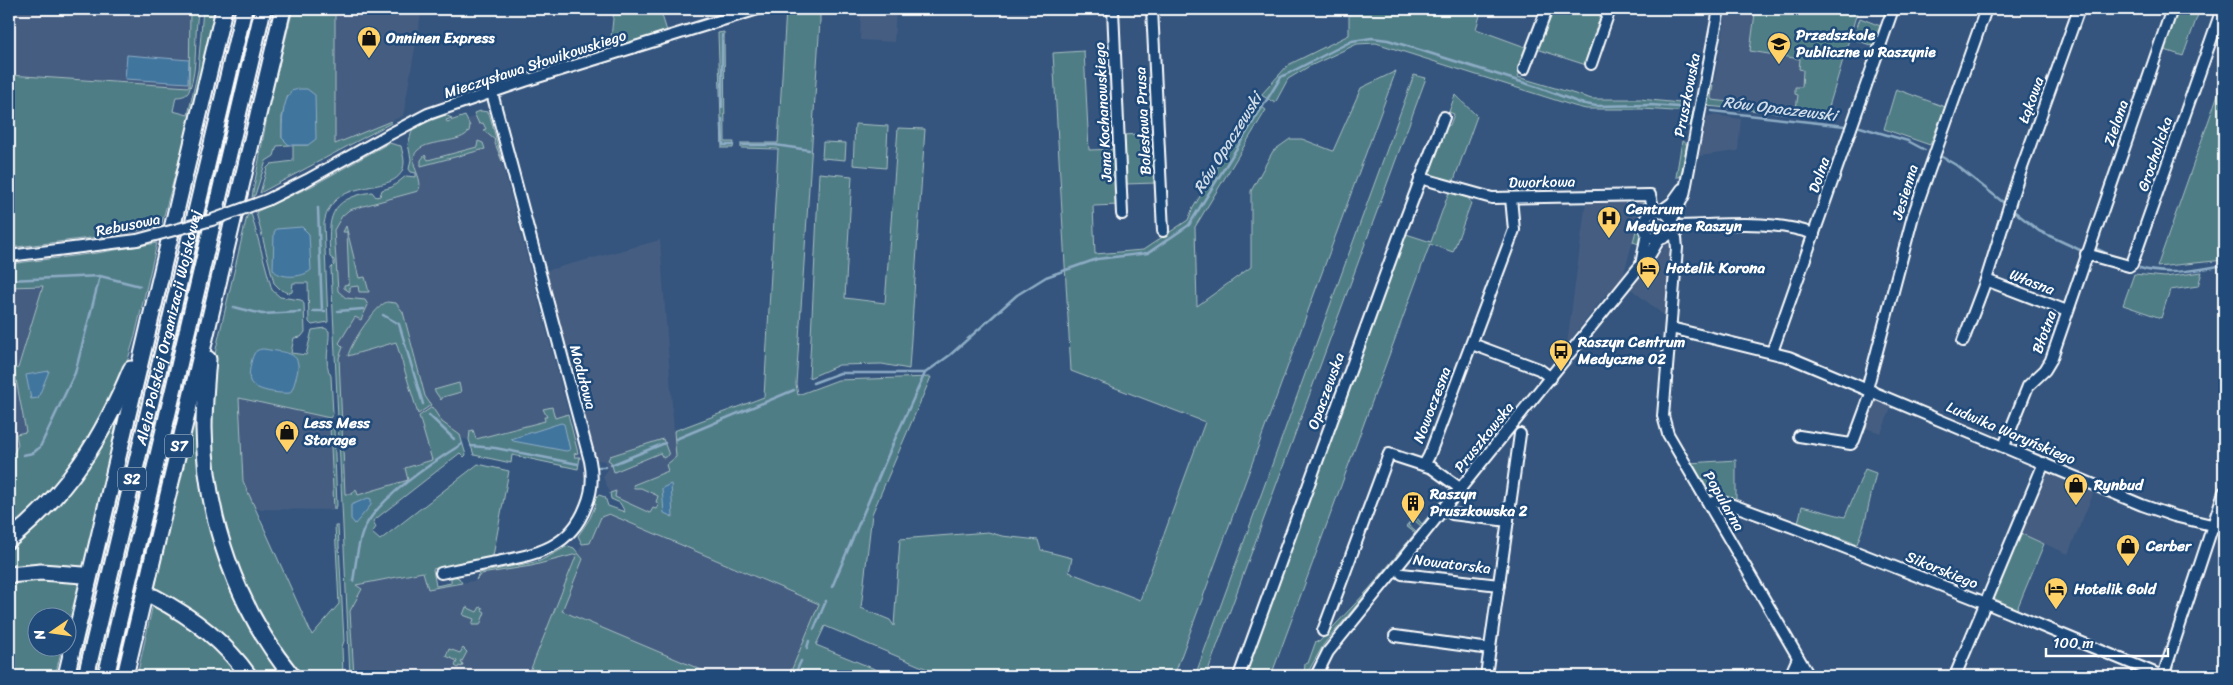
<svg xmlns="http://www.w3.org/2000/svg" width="2233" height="685" font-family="Sriracha,sans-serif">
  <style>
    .built { fill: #445d81 }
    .green { fill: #507d86; stroke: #a8bec2 }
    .water { fill: #41749e; stroke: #8dacc5 }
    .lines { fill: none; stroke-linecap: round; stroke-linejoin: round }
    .stream { stroke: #8dacc5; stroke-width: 2.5 }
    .highway-tunnel { stroke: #536e91; stroke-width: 15; stroke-dasharray: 15 8; stroke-linecap: butt }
    .minor-casing { stroke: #fff; stroke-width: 14 }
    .highway-casing { stroke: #fff; stroke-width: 19 }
    .minor { stroke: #1f4a7a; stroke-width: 10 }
    .highway { stroke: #1f4a7a; stroke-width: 15 }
    .minor-bridge-casing { stroke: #fff; stroke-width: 14; stroke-linecap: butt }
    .minor-bridge { stroke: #1f4a7a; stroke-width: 10 }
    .labels { text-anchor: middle; stroke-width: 5; stroke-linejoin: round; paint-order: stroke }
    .shield { fill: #1f4a7a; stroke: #bcc9d7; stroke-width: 1 }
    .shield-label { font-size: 14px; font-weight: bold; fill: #fff }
    .poi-label { font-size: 15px; font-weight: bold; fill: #fff; stroke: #1f4a7a; text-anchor: start }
    .street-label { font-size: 15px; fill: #fff; stroke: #1f4a7a }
    .water-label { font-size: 16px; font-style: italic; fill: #d0dce7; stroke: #1f4a7a }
  </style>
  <rect width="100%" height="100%" fill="#35557e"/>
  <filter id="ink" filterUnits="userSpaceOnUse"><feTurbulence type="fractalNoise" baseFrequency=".02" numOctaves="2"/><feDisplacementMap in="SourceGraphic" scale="10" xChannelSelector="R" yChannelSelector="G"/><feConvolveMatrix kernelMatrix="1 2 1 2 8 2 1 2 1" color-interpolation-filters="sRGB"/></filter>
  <g filter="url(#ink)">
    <!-- built -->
    <g class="built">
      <path d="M9,9H190L189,87L9,75Z"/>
      <path d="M335,9H422L403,116L335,145Z"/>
      <path d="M861,9H896L894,42L860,40Z"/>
      <path d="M1738,9L1851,33L1828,112L1711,99L1727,11Z"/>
      <path d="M1713,115L1741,119L1738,151L1699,156L1707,116Z"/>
      <path d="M475,116L491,122L580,457L575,460L459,438L387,497L344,495L333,227L351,201L418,189L411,148Z"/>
      <path d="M1644,200L1623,277L1610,294L1607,293L1567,344L1586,201Z"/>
      <path d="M660,240L674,431L682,528L612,497L603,477L608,469L604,461L597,460L593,450L545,271Z"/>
      <path d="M1666,245H1672L1666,317L1631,289Z"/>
      <path d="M43,286L18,367L66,359L9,468V287Z"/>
      <path d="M239,398L330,418L334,510L256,509L243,481Z"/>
      <path d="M1872,398L1892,406L1881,433L1862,427Z"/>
      <path d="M2046,471L2094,492L2068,554L2020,533Z"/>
      <path d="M609,514L819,604L789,676H716L562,611L583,559L577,554L528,676H354L350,611L362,589L355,585L423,572L428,589L478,580L480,574L531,566L577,554L582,544L590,543L601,516Z"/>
    </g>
    <!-- green -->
    <g class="green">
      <path d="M190,9H199C193,34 199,68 189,91C187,96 181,97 176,97L173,111L188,115L198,70L203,9H217L191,117L161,226L114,235L9,248V75L189,87Z"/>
      <path d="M293,9H335V144L391,121V123L260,193L267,168L271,164L293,161V145H308L288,95L282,117V138L289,145L277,146L274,156L266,161L255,195L252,197L270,101Z"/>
      <path d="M614,9H660L667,31L610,48Z"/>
      <path d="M786,9H820V21L796,384L798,395L838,380L931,377L872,514L861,608L890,620L894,626L900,539L988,532L1002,536L1038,540L1041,550L1072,558L1069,572L1140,600L1205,422L1071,371L1053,53L1084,51L1089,150L1116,149L1119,205L1093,206L1095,254L1143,250L1188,220L1193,208L1256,103L1266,110L1195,227L1197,306L1251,267V191L1273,151L1290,139H1302L1333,151L1361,88L1396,71L1174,676H1006L996,672L995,676H974L967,673L965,676H944L825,626L816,645L887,674V676H789L819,604L609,514L601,517L590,543L582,544L578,536L590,518L596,504L593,503L594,498L599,495L605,497L608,506L625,512L620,503L611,499L610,493L616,491L615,497L650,513L653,508L656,509L659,504L656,502L658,496L641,488H634L633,485L668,471L666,465L676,457L674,431L764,397L778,149L741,148V143H778Z"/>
      <path d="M1349,9H1482L1476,29L1528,48L1518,77L1592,99H1640L1690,104L1688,112L1693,113L1690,125L1686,126L1688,112L1643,109H1586L1574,106L1376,43L1357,44L1308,67L1288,79L1275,103L1261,95L1288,65L1349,35Z"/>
      <path d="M1552,9H1606L1586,65L1537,49Z"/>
      <path d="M1738,9H1858L1826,117L1706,106L1711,85H1713L1711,98L1712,100L1796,109L1798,95L1795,94V87H1802L1803,70L1799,69L1800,59L1750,51L1755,13Z"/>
      <path d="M2176,9H2200L2183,56L2162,49Z"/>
      <path d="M1860,18L1883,27L1876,47L1853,39Z"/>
      <path d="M724,32L725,142H734L733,148H722L718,33Z"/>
      <path d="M1414,75L1426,78L1206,676H1195Z"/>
      <path d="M2224,77V260L2157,267Z"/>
      <path d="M1896,89L1945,107L1930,145L1884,129Z"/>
      <path d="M1455,95L1477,116L1453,183L1436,178L1428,173V166L1442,128L1450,125L1454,114L1449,112Z"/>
      <path d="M481,111L488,112L490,116L502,161L494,141L495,140L483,130L486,129L483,123L479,124L474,113Z"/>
      <path d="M445,115L452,118L446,120L447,122L465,116L470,126L469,131C461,144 430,139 418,150C405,162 426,179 418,191L349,210L342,216L334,230L338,291L346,298L365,300L368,305L361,320L355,317L339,343L343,347L339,358L345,494H352L356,489L358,495L408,480L405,468L432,460L419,416L432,407L442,422L460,435L466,455L464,457L460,453L373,521L376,527L372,533L380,540L478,464L509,471L493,556L433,569L436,586L451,583V575L459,578L462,583L428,589L423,572L356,585L362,589L350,611L354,676H350L331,268L334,265V260L330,257C328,218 328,199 372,192L376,197L380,196L382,190L392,187L406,176L416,177V173L411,172L409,169L411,159L408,144L413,128Z"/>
      <path d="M855,124L888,126L886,168L853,165Z"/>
      <path d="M898,128L925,129L909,369L882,364L839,365L809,378L819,173L852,176L845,298L885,303Z"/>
      <path d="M1154,133L1156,183L1125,184L1123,135Z"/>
      <path d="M478,141L483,143L485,149L421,166V160L425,155L428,160L477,147Z"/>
      <path d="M1682,141L1687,144L1681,176L1679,177H1676Z"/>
      <path d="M823,142L846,143L845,160L822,158Z"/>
      <path d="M389,143L401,146C402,151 404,157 404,162C403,201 332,170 324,224L328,322L312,325L309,322L308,283H293L292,292L289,293L281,290L274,283L256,212L312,186Z"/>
      <path d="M237,183L120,676H117L233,184Z"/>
      <path d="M213,189L98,676H94L209,190Z"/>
      <path d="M1449,192L1468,197L1471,203L1453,252L1430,244L1271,676H1245L1405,237L1403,233L1431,242Z"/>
      <path d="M186,195H189L76,676H72Z"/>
      <path d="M1644,200H1646L1648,206L1639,223L1642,241H1639V244L1633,242Z"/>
      <path d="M251,213L272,290L280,297L301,300L304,304L305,332L301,337L294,338L291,353L306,355L312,330L325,328L329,331C330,345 323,363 331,376L333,414L330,418L239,398L243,481L312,635L339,604L335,526H338L344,641L342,647L343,676H297L264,628L230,551L211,467V379L216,349L247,216Z"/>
      <path d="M346,226L359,278L365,277L369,292H359L358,286L350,287V292L344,288V285L349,284L347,232H343Z"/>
      <path d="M157,243L135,336L123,376L72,471L9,535V462L18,445L16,434L26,432L14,369L18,368L43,286L9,287V264L97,253Z"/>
      <path d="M2202,272L2198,286L2170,290L2161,318L2123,305L2134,274L2165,277Z"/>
      <path d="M387,302L396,303L403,312L425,396L431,405L418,414L396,342L348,356C350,344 376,305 387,302Z"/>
      <path d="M459,383L461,392L443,397L441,400L434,390Z"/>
      <path d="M200,393L213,525L287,676H257L247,662L155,588Z"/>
      <path d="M124,401L84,567H82L81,569H9V546Z"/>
      <path d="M552,407L555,418L568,414L578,453L574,454L575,457H580L578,469L512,455L511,463L474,455L469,440L470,431L473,430L476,439L545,421L544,417H547L543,409Z"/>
      <path d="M330,426L334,430L337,506L334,510Z"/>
      <path d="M663,439L669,455L663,458L660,453L614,472L611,462L608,460L610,456Z"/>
      <path d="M1736,460V500L1725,496H1713L1707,494L1689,463Z"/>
      <path d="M1865,469L1876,473L1865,522L1857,544L1798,523L1802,506L1845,517Z"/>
      <path d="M1452,487L1453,488L1422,527L1413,519L1408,525L1417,533L1324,644L1309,670L1304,673L1305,664L1308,663L1316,641L1319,642L1369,589L1415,533L1406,526L1415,516L1422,524Z"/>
      <path d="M2020,533L2044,544L2017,609L1993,598Z"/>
      <path d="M568,546L574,548L583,559L562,611L716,676H528L577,554L531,566L481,574L476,580L479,573L540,561Z"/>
      <path d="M33,578L81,583L68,629V618H38V648H62L55,676H9V581Z"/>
      <path d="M153,604C190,626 213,644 241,676H137Z"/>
      <path d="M466,607L477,612L480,607L483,608L482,610L485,612L480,625H472L474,619L463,615Z"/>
      <path d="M463,648L467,652L461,663L463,664L462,667L459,666L458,668L455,666L457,661L446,656L449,649L460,653Z"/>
    </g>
    <!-- water -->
    <g class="water">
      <path d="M127,55L189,60L188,83L125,79Z"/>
      <path d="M299,89H307L315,95L316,139L308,145H289L282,138C282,122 282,104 291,91Z"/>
      <path d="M302,227L309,234L311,270C303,278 278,279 273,269L274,233L276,229Z"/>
      <path d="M264,349C283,353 303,350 297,374C295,381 294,387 290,393C280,394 254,391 250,381C248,376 251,359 254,354C256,350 260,349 264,349Z"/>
      <path d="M49,371L38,398L31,399L26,375Z"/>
      <path d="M561,423L564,424L570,450L566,451L513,441L511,439Z"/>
      <path d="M671,484L673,517L664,513L662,488Z"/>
      <path d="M368,498L371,499V505L355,524L351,519V505Z"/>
    </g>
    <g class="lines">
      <!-- stream -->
      <g class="stream">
        <path d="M722,107V35"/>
        <path d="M1712,111L1845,126"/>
        <path d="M722,119L723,145H733"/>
        <path d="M1860,127L1908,141L1925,150"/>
        <path d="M742,145H775L809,150"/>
        <path d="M1942,157L1956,165L2004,203"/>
        <path d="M318,208L322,311"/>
        <path d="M2015,212L2039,231L2080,250"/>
        <path d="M2097,249L2114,257"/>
        <path d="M2140,268C2166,276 2198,270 2224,265"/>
        <path d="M9,280L100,276L140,286"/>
        <path d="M234,307L262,314L300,312"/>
        <path d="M313,311H325"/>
        <path d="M338,311L363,309"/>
        <path d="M383,315L399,324L423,404"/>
        <path d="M813,383L840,373H925L950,355L1017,295L1046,277L1097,259L1148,253L1189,225L1281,77L1352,41L1372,38L1388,40L1537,87L1580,103L1596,106L1651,105L1692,108"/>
        <path d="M429,415L454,439"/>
        <path d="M676,439L794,390"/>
        <path d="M471,446L495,448L578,464"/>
        <path d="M23,455L33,453L40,447L75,373L100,276"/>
        <path d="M611,465L665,443"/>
        <path d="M599,467H605"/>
        <path d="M353,581C356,565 357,544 364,529C378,498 433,462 462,444"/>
        <path d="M832,587L895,439L925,373"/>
        <path d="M814,629L826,601"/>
        <path d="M807,648L809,641"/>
        <path d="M794,676L801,661"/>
      </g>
      <!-- highway-tunnel -->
      <path class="highway-tunnel" d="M83,575L116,581L154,597"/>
      <!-- minor casing -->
      <g class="minor-casing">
        <g id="minor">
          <path d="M1113,9L1122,214"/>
          <path d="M1152,9L1163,231"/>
          <path d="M1591,64L1610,9"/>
          <path d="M1524,69L1547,9"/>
          <path d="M1420,178L1492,198L1650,195L1654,211"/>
          <path d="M267,200L307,180L388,135L428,114L525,81L758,9"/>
          <path d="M1661,211L1672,203L1682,189"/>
          <circle cx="1658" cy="225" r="14"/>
          <path d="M1671,221L1684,195L1719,9"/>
          <path d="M1672,226C1718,226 1769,218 1814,234"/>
          <path d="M1670,231L1676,238L1677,248L1663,416L1668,434L1809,676"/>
          <path d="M2086,254L2129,266L2132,264L2222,9"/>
          <path d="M9,256L137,240"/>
          <path d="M1641,265L1647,233"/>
          <path d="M1986,280L2067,311"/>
          <path d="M1671,328L1789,357L2142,505L2174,516L2224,528"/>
          <path d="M1963,341L1986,280L2015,187L2079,9"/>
          <path d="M1472,344L1539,369L1551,378"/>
          <path d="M1772,352L1893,9"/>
          <path d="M1867,389L1913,216L1986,9"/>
          <path d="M1799,436L1851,444L1854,440L1872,391"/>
          <path d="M2004,446L2028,386L2045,370L2051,360L2172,9"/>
          <path d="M1424,465L1429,456L1514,230L1511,198"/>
          <path d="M1709,504L1717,501L1730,504L1795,528L1986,603L2162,676"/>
          <path d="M1452,514L1508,521"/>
          <path d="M441,573C460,569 479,565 497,562C537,554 570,548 586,506C592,492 593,476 590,461L492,93"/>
          <path d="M1402,574L1499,585"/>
          <path d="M1323,631L1389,454L1432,468L1461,489"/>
          <path d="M1395,636L1490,649"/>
          <path d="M1239,676L1401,231L1444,117"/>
          <path d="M1316,676L1328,652L1641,265L1645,263L1660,238"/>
          <path d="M1486,676L1520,434"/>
          <path d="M1790,676L1798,658"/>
          <path d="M1955,676L2044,463"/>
          <path d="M2163,676L2224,492"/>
        </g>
      </g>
      <!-- highway casing -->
      <g class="highway-casing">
        <g id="highway">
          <path d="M208,359C206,382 204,405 204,428C205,516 236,607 292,676"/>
          <path d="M9,540C68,493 103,437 131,369"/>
          <path d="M9,575L41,572L83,575"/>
          <path d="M154,597C191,616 225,642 249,676"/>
          <path d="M66,676L224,9"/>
          <path id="s1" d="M86,676L244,9"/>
          <path d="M106,676L263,9"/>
          <path d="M125,676L283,9"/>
        </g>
      </g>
      <!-- minor -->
      <use href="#minor" class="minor"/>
      <!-- highway -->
      <use href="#highway" class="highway"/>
      <!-- minor-bridge casing -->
      <g class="minor-bridge-casing">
        <path id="minor-bridge" d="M137,240L212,220L267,200"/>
      </g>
      <!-- minor-bridge -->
      <use href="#minor-bridge" class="minor-bridge"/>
    </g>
  </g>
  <!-- icons -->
  <defs>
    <g id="shop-pin" transform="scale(1.25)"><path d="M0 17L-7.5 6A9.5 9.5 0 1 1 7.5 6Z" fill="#ffd166" stroke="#1f4a7a"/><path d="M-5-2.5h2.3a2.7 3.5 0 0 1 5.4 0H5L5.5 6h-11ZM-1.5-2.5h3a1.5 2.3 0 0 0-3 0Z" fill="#111"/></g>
    <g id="school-pin" transform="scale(1.25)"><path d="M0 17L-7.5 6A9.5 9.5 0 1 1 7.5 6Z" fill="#ffd166" stroke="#1f4a7a"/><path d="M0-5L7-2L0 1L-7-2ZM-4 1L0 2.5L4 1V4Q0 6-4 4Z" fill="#111"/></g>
    <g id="hospital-pin" transform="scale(1.25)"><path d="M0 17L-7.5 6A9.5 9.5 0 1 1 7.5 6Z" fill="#ffd166" stroke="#1f4a7a"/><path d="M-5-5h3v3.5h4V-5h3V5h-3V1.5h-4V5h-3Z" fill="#111"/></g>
    <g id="hotel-pin" transform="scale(1.25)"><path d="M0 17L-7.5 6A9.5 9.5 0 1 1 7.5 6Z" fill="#ffd166" stroke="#1f4a7a"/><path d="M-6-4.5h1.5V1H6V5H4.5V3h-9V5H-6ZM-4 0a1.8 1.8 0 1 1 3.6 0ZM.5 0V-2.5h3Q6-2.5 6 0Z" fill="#111"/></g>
    <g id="bus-pin" transform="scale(1.25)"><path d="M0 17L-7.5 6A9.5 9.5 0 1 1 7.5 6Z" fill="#ffd166" stroke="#1f4a7a"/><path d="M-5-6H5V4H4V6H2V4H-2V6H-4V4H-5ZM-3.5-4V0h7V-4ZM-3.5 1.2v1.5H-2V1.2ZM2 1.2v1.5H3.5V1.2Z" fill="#111"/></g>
    <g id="building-pin" transform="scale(1.25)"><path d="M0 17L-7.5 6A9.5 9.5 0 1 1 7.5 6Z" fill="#ffd166" stroke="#1f4a7a"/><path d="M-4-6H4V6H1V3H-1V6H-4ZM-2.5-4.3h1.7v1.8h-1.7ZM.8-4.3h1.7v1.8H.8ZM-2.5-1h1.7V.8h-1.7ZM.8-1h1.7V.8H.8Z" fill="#111"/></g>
  </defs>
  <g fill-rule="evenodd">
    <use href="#shop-pin" x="369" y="38"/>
    <use href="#school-pin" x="1779" y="44"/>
    <use href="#hospital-pin" x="1609" y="218"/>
    <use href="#hotel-pin" x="1648" y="268"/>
    <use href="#bus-pin" x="1561" y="351"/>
    <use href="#shop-pin" x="287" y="432"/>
    <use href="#shop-pin" x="2076" y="485"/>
    <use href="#building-pin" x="1413" y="503"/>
    <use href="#shop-pin" x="2128" y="546"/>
    <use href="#hotel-pin" x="2056" y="589"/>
  </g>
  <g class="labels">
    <!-- shield labels -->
    <g class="shield">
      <rect x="165" y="434.5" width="28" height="23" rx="4"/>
      <rect x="118" y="467.5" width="28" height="23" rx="4"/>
    </g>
    <g class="shield-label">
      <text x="179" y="451">S7</text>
      <text x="132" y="484">S2</text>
    </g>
    <!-- poi labels -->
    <g class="poi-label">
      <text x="1796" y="40">Przedszkole<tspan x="1796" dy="17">Publiczne w Raszynie</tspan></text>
      <text x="386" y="43">Onninen Express</text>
      <text x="1626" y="214">Centrum<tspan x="1626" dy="17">Medyczne Raszyn</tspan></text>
      <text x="1666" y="273">Hotelik Korona</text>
      <text x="1578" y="347">Raszyn Centrum<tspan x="1578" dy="17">Medyczne 02</tspan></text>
      <text x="304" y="428">Less Mess<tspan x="304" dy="17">Storage</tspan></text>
      <text x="2094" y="490">Rynbud</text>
      <text x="1430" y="499">Raszyn<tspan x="1430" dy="17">Pruszkowska 2</tspan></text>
      <text x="2146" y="551">Cerber</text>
      <text x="2074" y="594">Hotelik Gold</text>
    </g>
    <!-- street labels -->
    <g class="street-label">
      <text transform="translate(535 64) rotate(-18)" y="5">Mieczysława Słowikowskiego</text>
      <text transform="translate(1687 95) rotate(-79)" y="5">Pruszkowska</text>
      <text transform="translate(2031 100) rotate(-70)" y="5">Łąkowa</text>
      <text transform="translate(1103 112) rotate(-93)" y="5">Jana Kochanowskiego</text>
      <text transform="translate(1143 121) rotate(-93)" y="5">Bolesława Prusa</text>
      <text transform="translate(2116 123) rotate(-71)" y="5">Zielona</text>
      <text transform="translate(2155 154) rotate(-71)" y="5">Grocholicka</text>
      <text transform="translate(1819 175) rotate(-71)" y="5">Dolna</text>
      <text transform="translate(1542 182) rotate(-1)" y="5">Dworkowa</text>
      <text transform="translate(1905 192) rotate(-73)" y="5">Jesienna</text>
      <text transform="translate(128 225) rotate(-11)" y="5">Rebusowa</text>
      <text transform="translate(2032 282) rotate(21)" y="5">Własna</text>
      <text dy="5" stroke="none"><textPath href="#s1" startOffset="358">Aleja Polskiej Organizacji Wojskowej</textPath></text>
      <text transform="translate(2044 332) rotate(-70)" y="5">Błotna</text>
      <text transform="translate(583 377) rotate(75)" y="5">Modułowa</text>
      <text transform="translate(1326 391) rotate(-70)" y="5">Opaczewska</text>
      <text transform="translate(1432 405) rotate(-69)" y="5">Nowoczesna</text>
      <text transform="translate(2011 433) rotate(23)" y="5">Ludwika Waryńskiego</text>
      <text transform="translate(1484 437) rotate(-51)" y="5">Pruszkowska</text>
      <text transform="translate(1724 501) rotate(60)" y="5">Popularna</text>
      <text transform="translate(1452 564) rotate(7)" y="5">Nowatorska</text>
      <text transform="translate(1942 570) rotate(22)" y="5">Sikorskiego</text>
    </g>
    <!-- water labels -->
    <g class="water-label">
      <text transform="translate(1780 108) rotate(7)" y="6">Rów Opaczewski</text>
      <text transform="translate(1227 143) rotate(-58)" y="6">Rów Opaczewski</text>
    </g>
  </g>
  <!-- margin -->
  <rect width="2233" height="685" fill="none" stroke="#1f4a7a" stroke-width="30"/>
  <rect x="15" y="15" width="2203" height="655" fill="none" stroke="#fff" stroke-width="2" filter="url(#ink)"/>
  <!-- north arrow -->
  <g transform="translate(52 632) rotate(257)"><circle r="24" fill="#1f4a7a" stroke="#7992af"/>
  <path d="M0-4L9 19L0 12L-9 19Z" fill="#ffd166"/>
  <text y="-8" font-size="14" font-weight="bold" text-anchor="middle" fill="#ffffff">N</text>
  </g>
  <!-- scale -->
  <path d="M2046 648v8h122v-8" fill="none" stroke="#ffffff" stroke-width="2.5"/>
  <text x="2053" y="648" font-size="15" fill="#ffffff" stroke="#1f4a7a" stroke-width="4" paint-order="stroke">100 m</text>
</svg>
